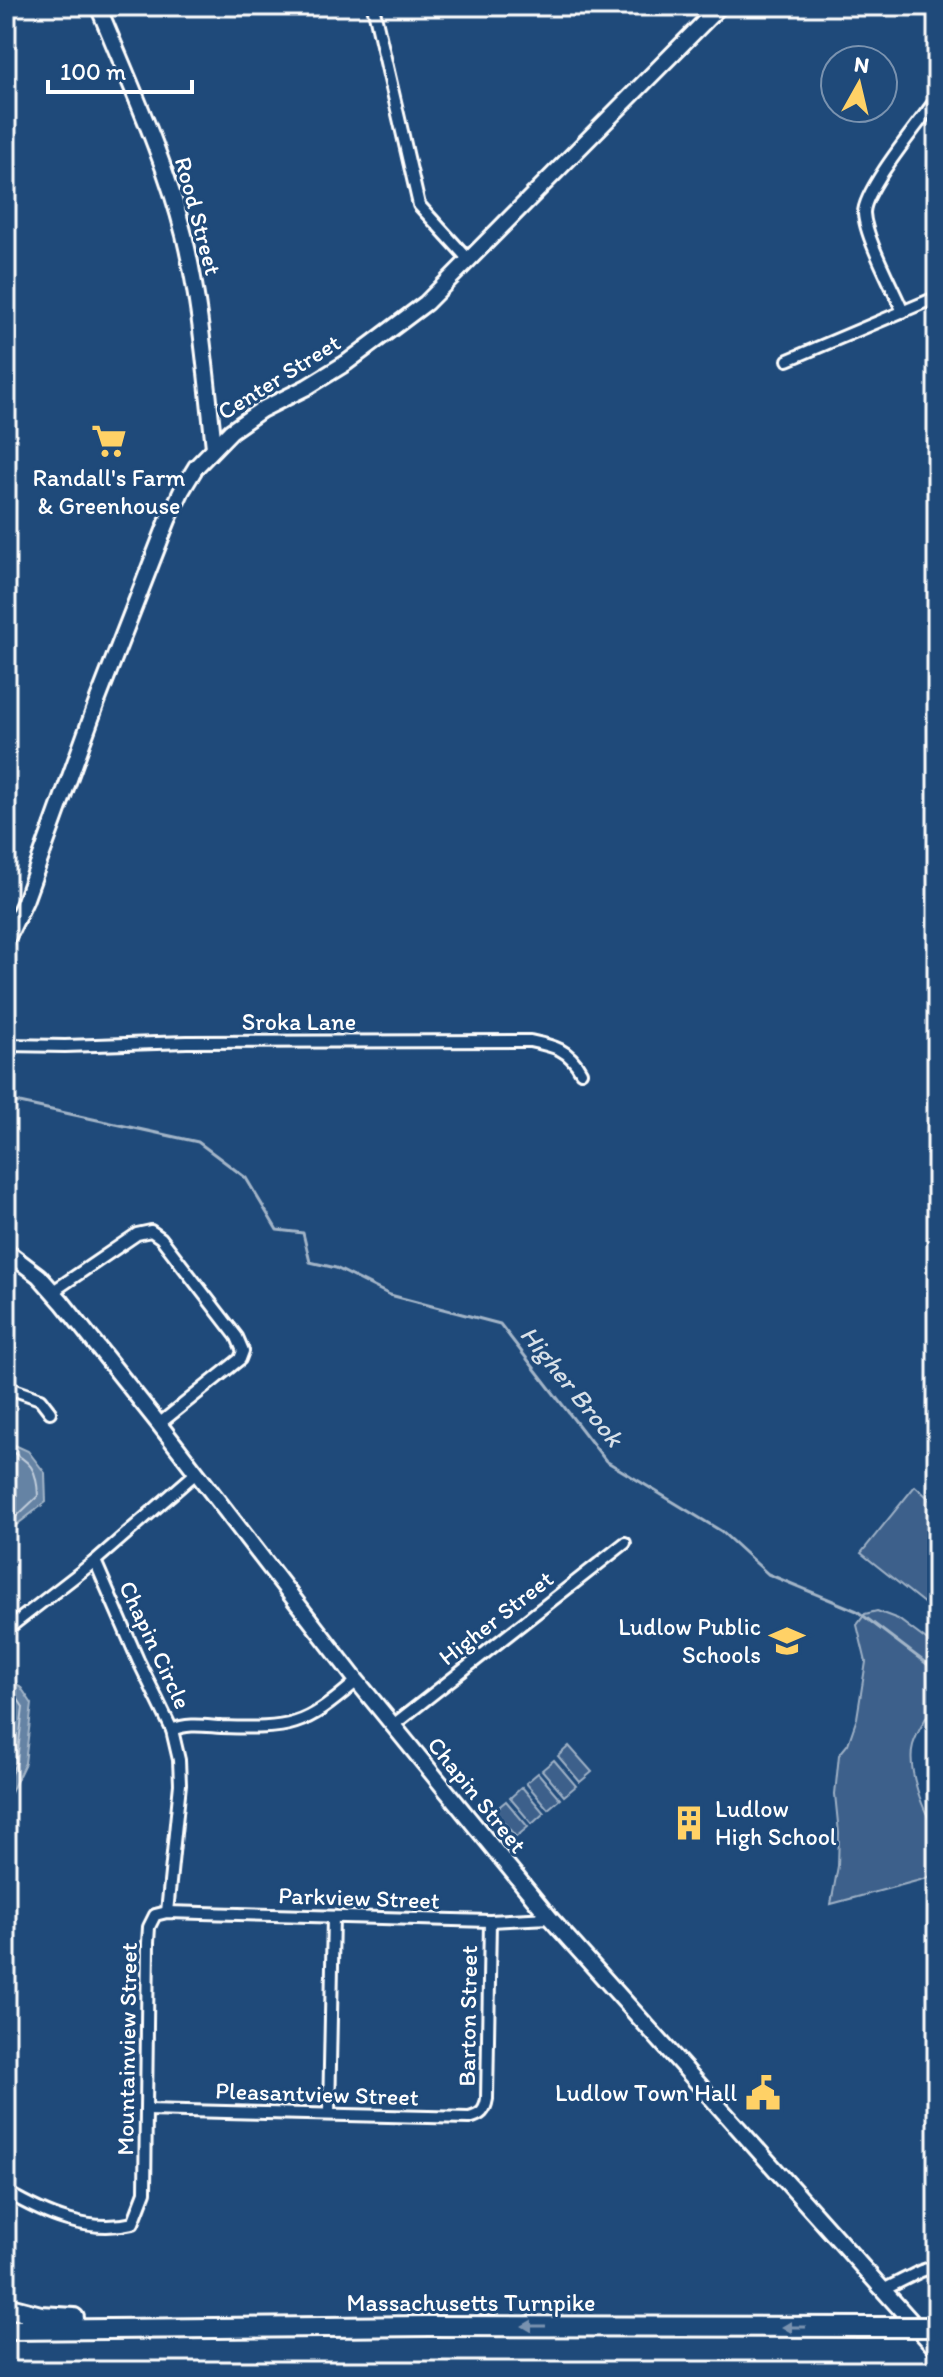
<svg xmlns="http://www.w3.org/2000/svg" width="943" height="2377" font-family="Itim,sans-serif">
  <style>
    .green { fill: #3c618b; stroke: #9eb0c5; stroke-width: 2 }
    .water { fill: #6583a4; stroke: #a3b5c8; stroke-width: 2 }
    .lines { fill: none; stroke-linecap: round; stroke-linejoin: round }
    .shore { stroke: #c1cddb; stroke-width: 2 }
    .stream { stroke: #a3b5c8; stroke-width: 3 }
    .minor-casing { stroke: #fff; stroke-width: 16 }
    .secondary-casing { stroke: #fff; stroke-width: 20 }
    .motorway-casing { stroke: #fff; stroke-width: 24 }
    .minor { stroke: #1f4a7a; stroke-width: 10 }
    .secondary { stroke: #1f4a7a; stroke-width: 14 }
    .motorway { stroke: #1f4a7a; stroke-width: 18 }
    .motorway-bridge-casing { stroke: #fff; stroke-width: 24; stroke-linecap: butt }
    .motorway-bridge { stroke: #1f4a7a; stroke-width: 18 }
    .oneway { fill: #7992af }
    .labels { text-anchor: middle; stroke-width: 6; stroke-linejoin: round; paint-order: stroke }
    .street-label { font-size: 24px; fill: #fff; stroke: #1f4a7a }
    .poi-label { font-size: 24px; fill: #fff; stroke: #1f4a7a; text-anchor: end }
    .water-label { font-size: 26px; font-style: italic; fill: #d8e0e8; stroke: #1f4a7a }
  </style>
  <rect width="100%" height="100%" fill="#1f4a7a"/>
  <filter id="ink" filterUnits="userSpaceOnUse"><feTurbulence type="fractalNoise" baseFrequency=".0125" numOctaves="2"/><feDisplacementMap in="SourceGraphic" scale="16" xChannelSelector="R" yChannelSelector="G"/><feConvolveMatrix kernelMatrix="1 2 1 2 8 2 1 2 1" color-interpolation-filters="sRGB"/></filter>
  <g filter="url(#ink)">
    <!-- green -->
    <g class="green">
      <path d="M915,1486L937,1506V1588L925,1604L861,1553Z"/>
      <path d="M877,1611L898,1619L937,1648V1711L927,1716C922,1725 916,1735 913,1745C907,1767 922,1813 937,1829V1873L924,1879L831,1904L838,1866L839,1833L835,1794L839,1755L848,1744L857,1718L866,1662L857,1625L865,1614Z"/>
      <path d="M569,1746L592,1772L580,1782L558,1756Z"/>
      <path d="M554,1760L576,1786L564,1796L542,1770Z"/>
      <path d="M538,1773L560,1799L548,1809L526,1783Z"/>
      <path d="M522,1787L544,1813L532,1824L510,1798Z"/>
      <path d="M506,1801L528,1827L516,1837L494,1811Z"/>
    </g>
    <!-- water -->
    <g class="water">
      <path d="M6,1441L28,1451L45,1473L46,1502L6,1533Z"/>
      <path d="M6,1679L20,1686L32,1704L25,1763L6,1803Z"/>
    </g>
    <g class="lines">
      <!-- shore -->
      <g class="shore">
        <path d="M6,1449C31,1461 37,1469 38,1496L18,1515L6,1523"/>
        <path d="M6,1688L14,1693L23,1707L17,1761L6,1784"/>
      </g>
      <!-- stream -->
      <path class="stream" d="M6,1100L198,1142L246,1178L277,1230L303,1233L310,1262L336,1268L390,1295L500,1324L606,1461L721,1531L768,1574L857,1611L935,1670L937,1674"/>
      <!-- minor casing -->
      <g class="minor-casing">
        <g id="minor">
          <path d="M373,6L419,205L469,260"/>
          <path d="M903,312C893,288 865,237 864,213C864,189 921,121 937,98"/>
          <path d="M788,360L937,297"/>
          <path d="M6,1045L65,1046L187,1042L530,1041C554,1046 569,1049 581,1072"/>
          <path d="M52,1292L137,1234L151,1231L161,1238L237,1337L243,1351L240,1359L159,1424"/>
          <path d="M6,1387L40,1399L50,1412"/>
          <path d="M196,1473L95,1561L138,1660L172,1730C188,1723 204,1726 221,1727C291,1729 303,1728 357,1681"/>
          <path d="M6,1630L95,1561"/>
          <path d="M392,1726L625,1543"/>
          <path d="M167,1912L180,1784L179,1760L172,1730"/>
          <path d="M147,2110L469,2118C481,2115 485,2111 487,2099L490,1921"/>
          <path d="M329,2114L333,1917"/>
          <path d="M6,2192C44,2214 88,2234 133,2223L145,2192L148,1943L149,1927L155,1915L167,1912L490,1921L550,1918"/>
          <path d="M883,2290L921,2271L937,2266"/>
        </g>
      </g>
      <!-- secondary casing -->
      <g class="secondary-casing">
        <g id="secondary">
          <path d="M98,6C129,82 164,156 184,235C201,305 206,377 214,447"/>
          <path d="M6,941L25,901L97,702L168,520L182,490L196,467L231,431L261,410L307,387L346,363L426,303L720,6"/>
          <path d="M6,1251L39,1276L62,1302L159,1424L357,1681L550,1918L937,2350"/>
        </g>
      </g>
      <!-- motorway casing -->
      <g class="motorway-casing">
        <g id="motorway">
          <path d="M6,2307L41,2316L74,2318"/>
          <path d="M6,2330L430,2326L872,2327"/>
        </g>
      </g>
      <!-- minor -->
      <use href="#minor" class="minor"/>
      <!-- secondary -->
      <use href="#secondary" class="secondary"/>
      <!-- motorway -->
      <use href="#motorway" class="motorway"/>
      <!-- motorway-bridge casing -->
      <g class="motorway-bridge-casing">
        <path id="motorway-bridge" d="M872,2327H937"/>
      </g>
      <!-- motorway-bridge -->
      <use href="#motorway-bridge" class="motorway-bridge"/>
    </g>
    <!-- one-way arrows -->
    <defs><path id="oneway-solid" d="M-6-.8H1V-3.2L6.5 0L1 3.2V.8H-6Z" transform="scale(2)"/></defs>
    <g class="oneway">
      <use href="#oneway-solid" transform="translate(534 2326) rotate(-180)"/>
      <use href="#oneway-solid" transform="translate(794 2327) rotate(-180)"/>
    </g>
  </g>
  <!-- icons -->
  <defs>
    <g id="supermarket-bare" transform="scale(2.76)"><path d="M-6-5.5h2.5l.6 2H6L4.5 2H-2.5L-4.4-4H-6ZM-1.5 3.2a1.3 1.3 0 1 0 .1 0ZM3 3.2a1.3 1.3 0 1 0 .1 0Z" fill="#ffd166" stroke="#1f4a7a" stroke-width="2.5" paint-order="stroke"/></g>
    <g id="school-bare" transform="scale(2.76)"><path d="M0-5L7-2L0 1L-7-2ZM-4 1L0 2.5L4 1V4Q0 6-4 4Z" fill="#ffd166" stroke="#1f4a7a" stroke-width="2.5" paint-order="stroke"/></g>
    <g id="building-bare" transform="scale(2.76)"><path d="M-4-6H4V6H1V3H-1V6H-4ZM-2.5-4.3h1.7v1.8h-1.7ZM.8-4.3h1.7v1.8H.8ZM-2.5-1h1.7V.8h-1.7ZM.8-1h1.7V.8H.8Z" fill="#ffd166" stroke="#1f4a7a" stroke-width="2.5" paint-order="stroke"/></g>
    <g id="civic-bare" transform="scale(2.76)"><path d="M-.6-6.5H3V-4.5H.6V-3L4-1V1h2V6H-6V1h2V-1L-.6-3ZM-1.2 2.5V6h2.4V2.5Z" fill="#ffd166" stroke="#1f4a7a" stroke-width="2.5" paint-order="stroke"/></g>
  </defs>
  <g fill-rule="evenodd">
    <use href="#supermarket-bare" x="109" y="441"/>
    <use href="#school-bare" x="787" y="1641"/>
    <use href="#building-bare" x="689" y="1823"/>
    <use href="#civic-bare" x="763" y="2093"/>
  </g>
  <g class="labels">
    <!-- street labels -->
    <g class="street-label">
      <text transform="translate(198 216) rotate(75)" y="8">Rood Street</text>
      <text transform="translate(279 377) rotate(-32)" y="8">Center Street</text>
      <text x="299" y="1030">Sroka Lane</text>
      <text transform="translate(496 1618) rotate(-38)" y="8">Higher Street</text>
      <text transform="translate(155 1645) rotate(65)" y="8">Chapin Circle</text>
      <text transform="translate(477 1795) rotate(51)" y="8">Chapin Street</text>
      <text transform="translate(359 1898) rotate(2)" y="8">Parkview Street</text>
      <text transform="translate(468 2016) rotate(-89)" y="8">Barton Street</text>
      <text transform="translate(127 2049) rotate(-89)" y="8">Mountainview Street</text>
      <text transform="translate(317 2094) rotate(2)" y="8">Pleasantview Street</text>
      <text x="471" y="2311">Massachusetts Turnpike</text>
    </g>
    <!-- poi labels -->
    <g class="poi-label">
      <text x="109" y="486" text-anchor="middle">Randall's Farm<tspan x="109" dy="28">&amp; Greenhouse</tspan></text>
      <text x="761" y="1635">Ludlow Public<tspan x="761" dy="28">Schools</tspan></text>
      <text x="715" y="1817" text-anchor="start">Ludlow<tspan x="715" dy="28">High School</tspan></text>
      <text x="737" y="2101">Ludlow Town Hall</text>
    </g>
    <!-- water labels -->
    <g class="water-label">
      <text transform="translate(572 1386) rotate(51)" y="9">Higher Brook</text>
    </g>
  </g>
  <!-- margin -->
  <rect width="943" height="2377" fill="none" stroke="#1f4a7a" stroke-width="32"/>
  <rect x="16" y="16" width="911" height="2345" fill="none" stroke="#fff" stroke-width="3" filter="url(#ink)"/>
  <!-- north arrow -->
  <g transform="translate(859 84) rotate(8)"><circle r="38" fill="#1f4a7a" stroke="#7992af" stroke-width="2"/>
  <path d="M0-6L14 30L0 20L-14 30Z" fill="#ffd166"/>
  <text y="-12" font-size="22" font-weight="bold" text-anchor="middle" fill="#ffffff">N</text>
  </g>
  <!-- scale -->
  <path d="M48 80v12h144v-12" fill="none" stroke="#ffffff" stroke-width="4"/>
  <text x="60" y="80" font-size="24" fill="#ffffff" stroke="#1f4a7a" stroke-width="6" paint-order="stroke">100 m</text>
</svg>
